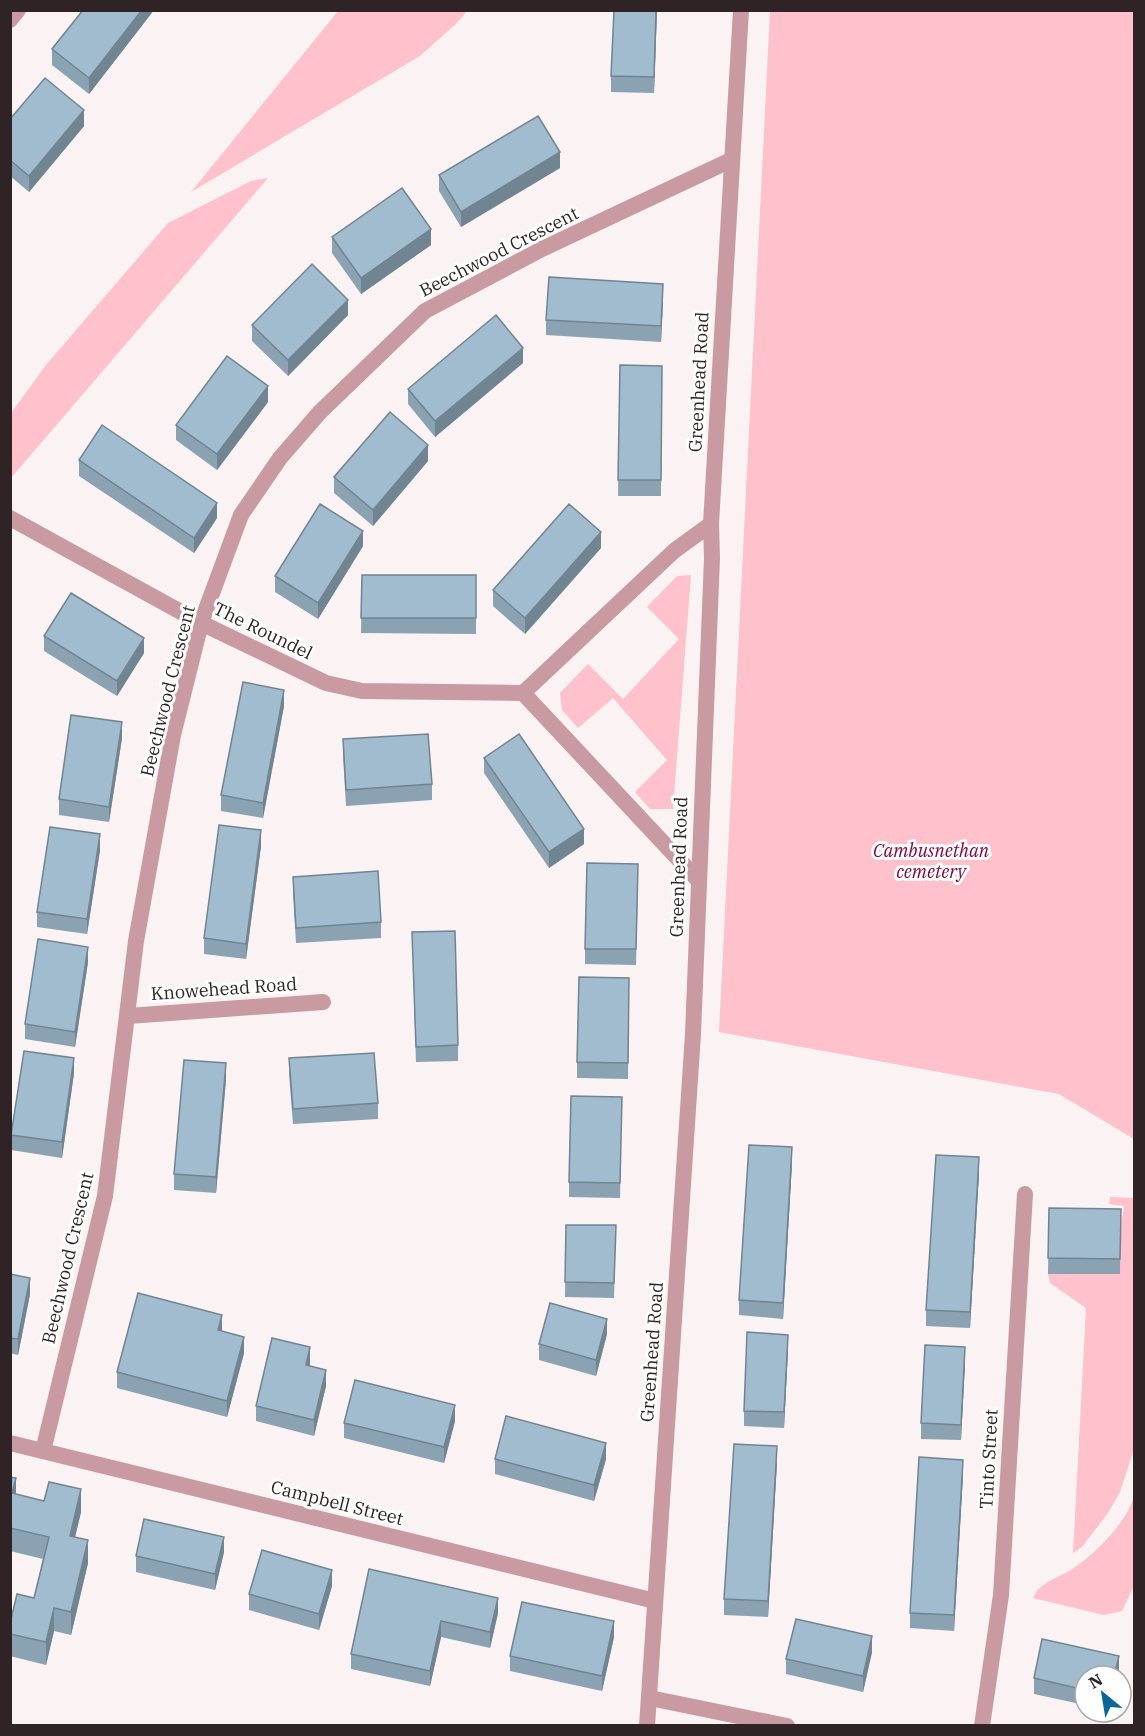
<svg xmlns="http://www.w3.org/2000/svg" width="1145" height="1736" font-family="'IBM Plex Serif',serif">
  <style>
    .green { fill: #ffc1cb }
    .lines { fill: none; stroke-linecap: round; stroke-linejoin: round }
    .minor { stroke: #c99aa1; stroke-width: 16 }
    .tertiary { stroke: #c99aa1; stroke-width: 16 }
    .wall { fill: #8aa2b2 }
    .shaded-wall { fill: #718491 }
    .building { fill: #a1bccf; stroke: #718491; stroke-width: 1.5 }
    .labels { text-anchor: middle; stroke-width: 6; stroke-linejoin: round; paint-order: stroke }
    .street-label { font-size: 18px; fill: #302325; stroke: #fff }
    .park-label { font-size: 18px; font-style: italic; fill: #870738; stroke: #fff }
  </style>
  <rect width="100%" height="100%" fill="#faf2f3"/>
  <!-- green -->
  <g class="green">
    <path d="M338,11H467L457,23L420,56L191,192Z"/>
    <path d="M770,11H1134V1139L1059,1094L719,1032Z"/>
    <path d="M268,178L11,478V413L46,365L168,223L251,181Z"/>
    <path d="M691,575L673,809H650L635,792L667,760L613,698L578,728L562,710L560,693L588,664L623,699L679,639L647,607L677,576Z"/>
    <path d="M1110,1197L1134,1198V1449L1120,1492L1108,1513L1082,1547L1073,1553L1086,1308L1050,1283L1048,1274H1120L1121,1225L1124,1206L1109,1204Z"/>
    <path d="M1134,1497V1586L1122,1611L1104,1615L1033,1598C1039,1582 1061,1577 1074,1568C1098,1551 1124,1525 1134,1497Z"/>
  </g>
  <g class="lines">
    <!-- minor -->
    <g class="minor">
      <path d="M10,20L18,10"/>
      <path d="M10,518L201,623L326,683L362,691L523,693"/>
      <path d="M698,880L523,693L674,551L711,524"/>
      <path d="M128,1016L323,1002"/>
      <path d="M43,1451L105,1196L136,941L173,735L201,623L241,515L280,458L320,412L425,311L542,249L731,160"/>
      <path d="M650,1698L787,1726"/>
      <path d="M982,1726L1001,1595L1025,1194"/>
    </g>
    <!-- tertiary -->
    <g class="tertiary">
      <path d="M10,1443L655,1601"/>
      <path d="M647,1726L693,1034L712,558L711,524L741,10"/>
    </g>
  </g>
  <!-- wall -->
  <g class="wall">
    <path d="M83,10H154L89,94L52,65V49Z"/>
    <path d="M657,10L654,93L611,92V76Z"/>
    <path d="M10,119L84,126L29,192L10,176Z"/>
    <path d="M560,168L461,227L439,191V175Z"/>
    <path d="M332,237L431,245L361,294L332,253Z"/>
    <path d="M663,300L661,342L546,335V320Z"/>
    <path d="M348,315L288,376L252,341V325Z"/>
    <path d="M523,363L435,437L408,404V389Z"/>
    <path d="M620,365L662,366L661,496H618Z"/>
    <path d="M268,402L217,470L176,440V425Z"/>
    <path d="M79,460L217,518L194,553L79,476Z"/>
    <path d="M428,461L373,526L334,493V477Z"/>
    <path d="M363,546L318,619L275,592V576Z"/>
    <path d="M601,548L525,634L493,606V590Z"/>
    <path d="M362,575H476V634L361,633Z"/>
    <path d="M44,636L144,653L117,696L44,651Z"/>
    <path d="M284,706L263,818L221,811V795Z"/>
    <path d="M122,738L109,822L59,815V799Z"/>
    <path d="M343,739L432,784V800L346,806L343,755Z"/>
    <path d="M484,758L584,844L549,868L484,773Z"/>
    <path d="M261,846L246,959L204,954V938Z"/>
    <path d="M100,850L87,934L37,927V912Z"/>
    <path d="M293,877L381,922V938L296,943L293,893Z"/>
    <path d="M638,880L636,965L585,964V949Z"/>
    <path d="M412,932L458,1045V1061L416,1062Z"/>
    <path d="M88,962L75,1047L25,1039V1024Z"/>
    <path d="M629,978L628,1079L577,1078V1062Z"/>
    <path d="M289,1058L378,1103V1119L293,1124L289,1074Z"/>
    <path d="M74,1073L62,1158L11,1150V1135Z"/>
    <path d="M226,1079L216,1193L174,1190V1174Z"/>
    <path d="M622,1097L620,1198L569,1197V1182Z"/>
    <path d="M792,1163L783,1319L739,1315V1300Z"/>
    <path d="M979,1173L970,1328L926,1326V1310Z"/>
    <path d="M1049,1208L1121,1209L1120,1274H1048Z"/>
    <path d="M566,1225H616L614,1298L565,1297Z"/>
    <path d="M10,1274L30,1294L18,1355L10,1353Z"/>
    <path d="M221,1331L244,1353L227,1417L117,1388V1372Z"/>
    <path d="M607,1334L596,1376L539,1360V1344Z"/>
    <path d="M788,1350L784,1428L744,1426V1411Z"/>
    <path d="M310,1363V1366L326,1386L314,1436L256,1421V1406Z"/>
    <path d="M965,1363L961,1440L921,1439V1423Z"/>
    <path d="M455,1421L444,1463L344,1438V1423Z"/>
    <path d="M495,1459H606L594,1501L495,1474Z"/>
    <path d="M777,1462L768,1617L724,1615V1599Z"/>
    <path d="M963,1475L954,1631L910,1628V1613Z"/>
    <path d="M10,1477L16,1494L81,1512L75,1537L88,1563L71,1635L54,1631L46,1665L10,1656V1623L34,1598L43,1559L10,1551Z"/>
    <path d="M224,1552L215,1590L136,1572V1556Z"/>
    <path d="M369,1569L498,1613L490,1648L441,1637L430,1686L351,1669V1654Z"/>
    <path d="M332,1586L319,1630L249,1610V1594Z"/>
    <path d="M614,1637L602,1691L510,1671V1656Z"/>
    <path d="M872,1652L863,1692L786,1674V1659Z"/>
    <path d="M1119,1672L1118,1676H1085V1705L1034,1694V1678Z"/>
  </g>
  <!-- shaded-wall -->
  <g class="shaded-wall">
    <path d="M142,10H154L89,94V78Z"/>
    <path d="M656,10H657L654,93V77Z"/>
    <path d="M84,110V126L29,192V176Z"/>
    <path d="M560,152V168L461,227V212Z"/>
    <path d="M431,229V245L361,294V278Z"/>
    <path d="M663,284V300L661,342V326Z"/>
    <path d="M348,300V315L288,376V360Z"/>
    <path d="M523,348V363L435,437V421Z"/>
    <path d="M268,386V402L217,470V454Z"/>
    <path d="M428,445V461L373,526V510Z"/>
    <path d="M217,503V518L194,553V538Z"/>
    <path d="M363,531V546L318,619V603Z"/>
    <path d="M601,532V548L525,634V618Z"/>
    <path d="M144,638V653L117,696V681Z"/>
    <path d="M284,690V706L263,818V803Z"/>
    <path d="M122,722V738L109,822V807Z"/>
    <path d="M584,829V844L549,868V852Z"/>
    <path d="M261,830V846L246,959V944Z"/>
    <path d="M100,834V850L87,934V919Z"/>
    <path d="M88,947V962L75,1047V1032Z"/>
    <path d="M74,1058V1073L62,1158V1142Z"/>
    <path d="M226,1063V1079L216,1193V1177Z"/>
    <path d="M792,1147V1163L783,1319V1303Z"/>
    <path d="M979,1157V1173L970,1328V1312Z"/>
    <path d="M30,1278V1294L18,1355V1339Z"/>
    <path d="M222,1315V1331L218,1330Z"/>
    <path d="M607,1319V1334L596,1376V1360Z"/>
    <path d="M788,1335V1350L784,1428V1412Z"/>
    <path d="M244,1337V1353L227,1417V1401Z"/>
    <path d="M310,1347V1363L306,1381V1365Z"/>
    <path d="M965,1347V1363L961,1440V1425Z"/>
    <path d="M326,1370V1386L314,1436V1420Z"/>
    <path d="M455,1405V1421L444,1463V1447Z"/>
    <path d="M606,1443V1459L594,1501V1485Z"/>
    <path d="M777,1446V1462L768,1617V1601Z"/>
    <path d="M963,1460V1475L954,1631V1615Z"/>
    <path d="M16,1478V1500L12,1493Z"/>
    <path d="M81,1489V1512L70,1558V1536Z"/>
    <path d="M224,1537V1552L215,1590V1574Z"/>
    <path d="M88,1540V1563L71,1635V1612Z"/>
    <path d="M332,1570V1586L319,1630V1614Z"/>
    <path d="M498,1598V1613L490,1648V1632Z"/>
    <path d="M54,1608V1631L46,1665V1642Z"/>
    <path d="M441,1621V1637L430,1686V1671Z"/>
    <path d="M614,1621V1637L602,1691V1676Z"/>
    <path d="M872,1636V1652L863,1692V1676Z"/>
    <path d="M1119,1656V1672L1118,1676H1114Z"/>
  </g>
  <!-- building -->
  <g class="building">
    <path d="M83,10H142L89,78L52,49Z"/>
    <path d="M614,10H656L654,77L611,76Z"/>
    <path d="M45,78L84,110L29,176L10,160V119Z"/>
    <path d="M538,116L560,152L461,212L439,175Z"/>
    <path d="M402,188L431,229L361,278L332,237Z"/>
    <path d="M312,264L348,300L288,360L252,325Z"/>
    <path d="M549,277L663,284L661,326L546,320Z"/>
    <path d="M496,315L523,348L435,421L408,389Z"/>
    <path d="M227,356L268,386L217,454L176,425Z"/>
    <path d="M620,365L662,366L661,480H618Z"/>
    <path d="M390,412L428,445L373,510L334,477Z"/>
    <path d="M102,425L217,503L194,538L79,460Z"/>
    <path d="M320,504L363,531L318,603L275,576Z"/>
    <path d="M569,504L601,532L525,618L493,590Z"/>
    <path d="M362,575H476V618H361Z"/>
    <path d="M71,593L144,638L117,681L44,636Z"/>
    <path d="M243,682L284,690L263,803L221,795Z"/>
    <path d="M71,715L122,722L109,807L59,799Z"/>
    <path d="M428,734L432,784L346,790L343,739Z"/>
    <path d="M519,734L584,829L549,852L484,758Z"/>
    <path d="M219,825L261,830L246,944L204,938Z"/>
    <path d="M50,827L100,834L87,919L37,912Z"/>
    <path d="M587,863L638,864L636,949H585Z"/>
    <path d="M378,871L381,922L296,928L293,877Z"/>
    <path d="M455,931L458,1045L416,1047L412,932Z"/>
    <path d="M38,939L88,947L75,1032L25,1024Z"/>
    <path d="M579,977L629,978L628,1063L577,1062Z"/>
    <path d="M24,1051L74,1058L62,1142L11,1135Z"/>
    <path d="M374,1053L378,1103L293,1109L289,1058Z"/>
    <path d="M184,1060L226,1063L216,1177L174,1174Z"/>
    <path d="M571,1096L622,1097L620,1183L569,1182Z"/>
    <path d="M749,1145L792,1147L783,1303L739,1300Z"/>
    <path d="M936,1155L979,1157L970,1312L926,1310Z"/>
    <path d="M1049,1208L1121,1209L1120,1259L1048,1258Z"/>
    <path d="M566,1225H616L614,1283L565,1282Z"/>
    <path d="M10,1274L30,1278L18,1339L10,1338Z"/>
    <path d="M138,1293L222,1315L218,1330L244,1337L227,1401L117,1372Z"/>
    <path d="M550,1303L607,1319L596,1360L539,1344Z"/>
    <path d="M747,1332L788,1335L784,1412L744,1411Z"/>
    <path d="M272,1338L310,1347L306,1365L326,1370L314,1420L256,1406Z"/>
    <path d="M925,1345L965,1347L961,1425L921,1423Z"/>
    <path d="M355,1380L455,1405L444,1447L344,1423Z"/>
    <path d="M506,1416L606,1443L594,1485L495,1459Z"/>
    <path d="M734,1444L777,1446L768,1601L724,1599Z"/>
    <path d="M919,1457L963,1460L954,1615L910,1613Z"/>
    <path d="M10,1477L16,1478L12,1493L44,1501L49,1482L81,1489L70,1536L88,1540L71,1612L54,1608L46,1642L10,1634V1623L17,1594L34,1598L49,1537L10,1528Z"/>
    <path d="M144,1519L224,1537L215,1574L136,1556Z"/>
    <path d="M262,1550L332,1570L319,1614L249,1594Z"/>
    <path d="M369,1569L498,1598L490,1632L441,1621L430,1671L351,1654Z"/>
    <path d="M522,1602L614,1621L602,1676L510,1656Z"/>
    <path d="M796,1619L872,1636L863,1676L786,1659Z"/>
    <path d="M1042,1639L1119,1656L1114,1676H1085V1690L1034,1678Z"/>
  </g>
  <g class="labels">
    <!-- street labels -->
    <g class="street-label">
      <text transform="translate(499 252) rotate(-27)" y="6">Beechwood Crescent</text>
      <text transform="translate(699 382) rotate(-87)" y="6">Greenhead Road</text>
      <text transform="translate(263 631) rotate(26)" y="6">The Roundel</text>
      <text transform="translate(168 691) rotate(-76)" y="6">Beechwood Crescent</text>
      <text transform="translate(679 867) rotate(-88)" y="6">Greenhead Road</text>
      <text transform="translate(224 989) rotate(-4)" y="6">Knowehead Road</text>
      <text transform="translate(68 1258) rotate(-77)" y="6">Beechwood Crescent</text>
      <text transform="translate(652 1352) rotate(-86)" y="6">Greenhead Road</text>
      <text transform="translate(989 1459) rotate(-87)" y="6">Tinto Street</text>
      <text transform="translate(337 1503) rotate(14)" y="6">Campbell Street</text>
    </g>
    <!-- park labels -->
    <g class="park-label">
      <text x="931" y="857">Cambusnethan<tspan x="931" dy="21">cemetery</tspan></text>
    </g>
  </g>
  <!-- border -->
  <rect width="1145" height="1736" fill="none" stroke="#302325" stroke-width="24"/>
  <!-- north arrow -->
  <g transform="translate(1103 1694) rotate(330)"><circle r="28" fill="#ffffff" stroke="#aca7a8" stroke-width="1.5"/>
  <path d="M0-4.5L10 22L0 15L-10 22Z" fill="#096796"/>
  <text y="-9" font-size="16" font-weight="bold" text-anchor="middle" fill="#302325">N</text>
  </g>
</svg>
